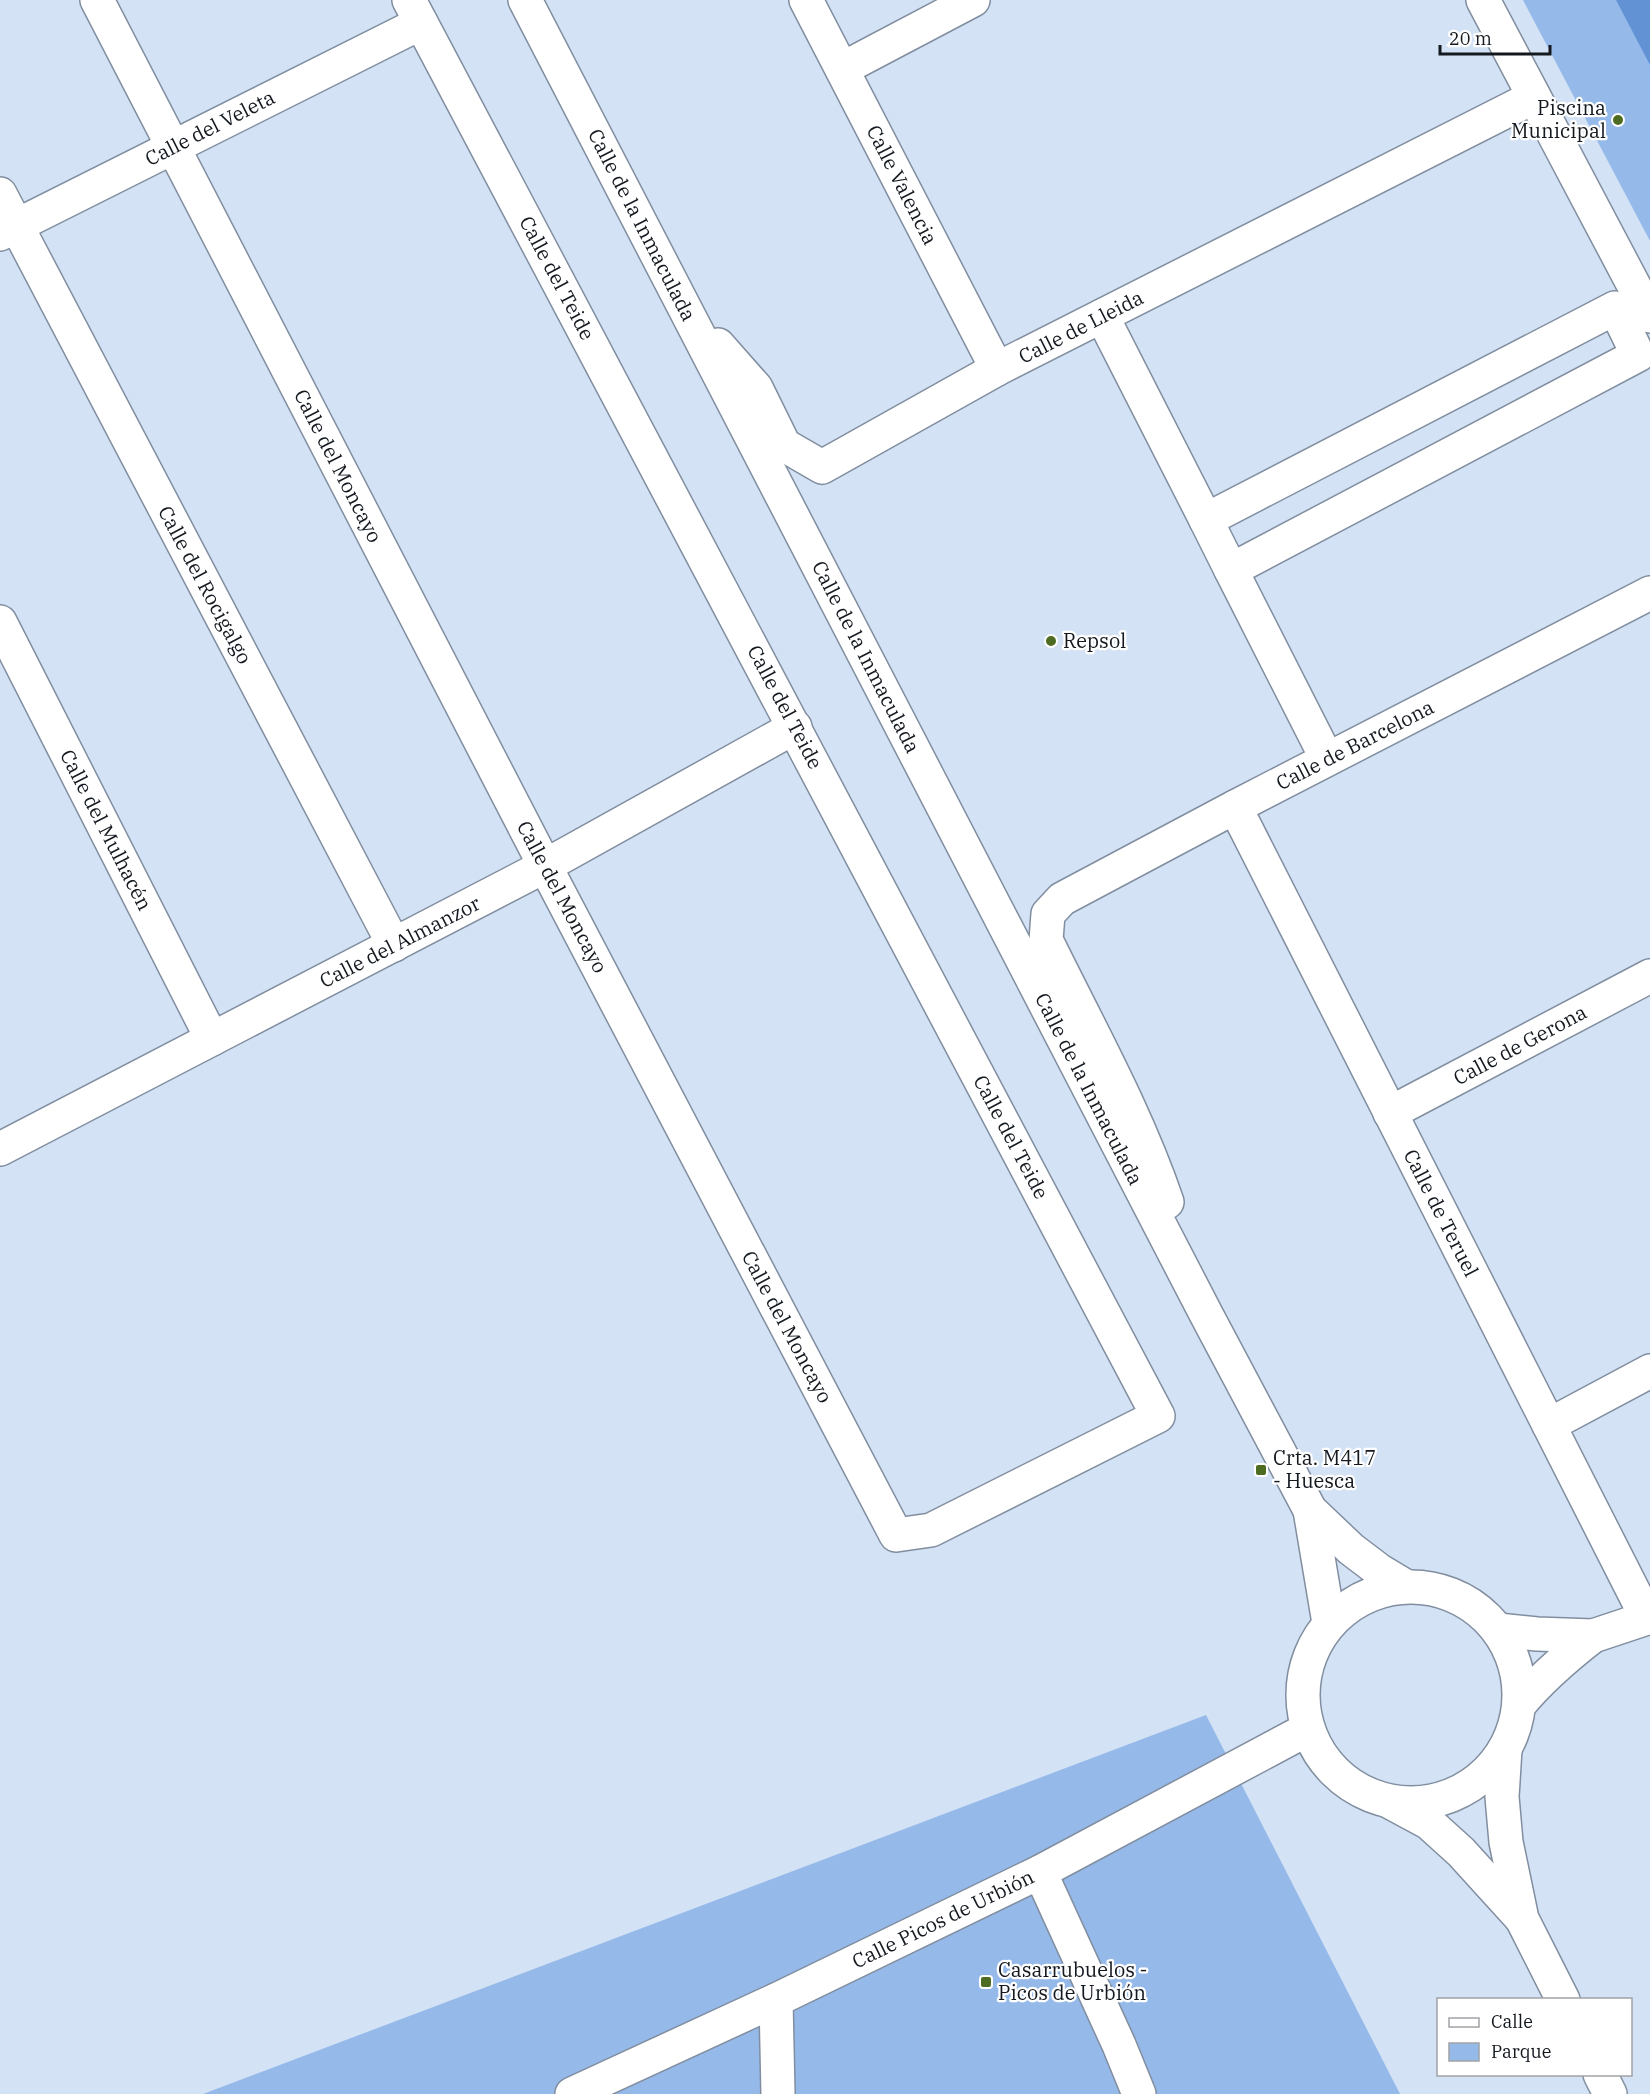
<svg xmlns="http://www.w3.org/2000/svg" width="1650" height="2094" font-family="'IBM Plex Serif',serif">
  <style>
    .green { fill: #95b9e9 }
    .water { fill: #6292d4 }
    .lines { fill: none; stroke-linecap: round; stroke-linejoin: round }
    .minor-casing { stroke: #818ea0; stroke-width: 36 }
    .minor { stroke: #fff; stroke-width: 33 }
    .poi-dot { fill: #4d6b21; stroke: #fff; stroke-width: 2 }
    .labels { text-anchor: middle; stroke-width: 4.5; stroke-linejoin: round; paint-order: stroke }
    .poi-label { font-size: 20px; fill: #141920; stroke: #fff; text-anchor: start }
    .street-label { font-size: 20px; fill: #141920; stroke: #fff }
  </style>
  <rect width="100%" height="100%" fill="#d3e2f5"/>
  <!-- green -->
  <g class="green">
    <path d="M1523,0H1650V241Z"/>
    <path d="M1206,1715L1400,2094H203Z"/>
  </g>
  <!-- water -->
  <path class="water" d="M1616,0H1650V65Z"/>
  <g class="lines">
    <!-- minor casing -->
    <g class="minor-casing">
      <g id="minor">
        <path d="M97,0L545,866L896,1535L931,1530L1158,1416L409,0"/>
        <path d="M525,0L1206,1314L1310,1510L1351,1549L1380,1571L1405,1586"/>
        <path d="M806,0L997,369"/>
        <path d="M1483,0L1650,316"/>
        <path d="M842,69L973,0"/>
        <path d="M0,194L394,945"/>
        <path d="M0,234L421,23"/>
        <path d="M1615,308L1638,355L1231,570L1206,520Z"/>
        <path d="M1102,316L1206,520"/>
        <path d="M718,345L756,388L784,445L822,467L997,369L1534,97"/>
        <path d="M1231,570L1327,759"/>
        <path d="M0,622L212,1039"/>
        <path d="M1235,807L1647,1618"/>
        <path d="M1390,1113L1650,976"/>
        <path d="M0,1149L545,866L795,727"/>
        <path d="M1167,1202C1136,1111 1088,1026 1046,940L1048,914L1062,899L1235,807L1650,593"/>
        <path d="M1549,1425L1650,1371"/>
        <path d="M1310,1510L1329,1623"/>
        <circle cx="1411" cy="1695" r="108"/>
        <path d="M1498,1630L1537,1634L1593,1636C1566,1657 1541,1678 1519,1705"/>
        <path d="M1593,1636L1650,1617"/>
        <path d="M1505,1749L1502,1797L1506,1842L1522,1919L1563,2000"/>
        <path d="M1390,1802L1429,1823L1461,1852L1521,1918"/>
        <path d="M1040,1872L1119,2045L1139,2094"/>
        <path d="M776,2000L778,2094"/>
        <path d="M1600,2074L1610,2094"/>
        <path d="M572,2094L776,2000L1040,1872L1308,1729"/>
      </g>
    </g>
    <!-- minor -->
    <use href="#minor" class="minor"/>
  </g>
  <!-- markers -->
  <g class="poi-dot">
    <circle cx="1618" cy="120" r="6"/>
    <circle cx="1051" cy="641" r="6"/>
    <rect x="1255" y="1464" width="12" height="12" rx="3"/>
    <rect x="980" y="1976" width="12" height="12" rx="3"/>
  </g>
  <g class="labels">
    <!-- poi labels -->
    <g class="poi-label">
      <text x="1606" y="115" text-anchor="end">Piscina<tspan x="1606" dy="23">Municipal</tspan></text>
      <text x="1063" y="648">Repsol</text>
      <text x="1273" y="1465">Crta. M417<tspan x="1273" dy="23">- Huesca</tspan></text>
      <text x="998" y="1977">Casarrubuelos -<tspan x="998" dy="23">Picos de Urbión</tspan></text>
    </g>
    <!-- street labels -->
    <g class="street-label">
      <text transform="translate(210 128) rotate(-27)" y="7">Calle del Veleta</text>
      <text transform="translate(902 185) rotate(63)" y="7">Calle Valencia</text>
      <text transform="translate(642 225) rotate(63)" y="7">Calle de la Inmaculada</text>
      <text transform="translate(557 278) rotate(62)" y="7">Calle del Teide</text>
      <text transform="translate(1081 327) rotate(-27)" y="7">Calle de Lleida</text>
      <text transform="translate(338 466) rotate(63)" y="7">Calle del Moncayo</text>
      <text transform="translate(205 585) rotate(62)" y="7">Calle del Rocigalgo</text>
      <text transform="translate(866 657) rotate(63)" y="7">Calle de la Inmaculada</text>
      <text transform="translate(785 707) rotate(62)" y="7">Calle del Teide</text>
      <text transform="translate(1355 745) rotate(-27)" y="7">Calle de Barcelona</text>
      <text transform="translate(106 830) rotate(63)" y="7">Calle del Mulhacén</text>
      <text transform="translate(562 897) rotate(62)" y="7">Calle del Moncayo</text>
      <text transform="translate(400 942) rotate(-27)" y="7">Calle del Almanzor</text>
      <text transform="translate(1520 1045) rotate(-28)" y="7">Calle de Gerona</text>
      <text transform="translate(1089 1089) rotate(63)" y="7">Calle de la Inmaculada</text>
      <text transform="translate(1011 1137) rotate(62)" y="7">Calle del Teide</text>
      <text transform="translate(1441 1213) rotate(63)" y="7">Calle de Teruel</text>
      <text transform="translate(787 1327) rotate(62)" y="7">Calle del Moncayo</text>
      <text transform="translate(943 1919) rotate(-26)" y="7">Calle Picos de Urbión</text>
    </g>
  </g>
  <!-- legend -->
  <rect x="1437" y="1998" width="195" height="78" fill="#ffffff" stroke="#a1a3a6" stroke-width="1.5"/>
  <rect x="1449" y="2018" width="30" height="9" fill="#ffffff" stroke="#a1a3a6" stroke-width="1.5"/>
  <text x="1491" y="2028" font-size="18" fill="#141920">Calle</text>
  <rect x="1449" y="2043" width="30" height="18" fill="#95b9e9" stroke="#a1a3a6" stroke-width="1.5"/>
  <text x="1491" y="2058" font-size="18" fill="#141920">Parque</text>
  <!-- scale -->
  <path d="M1440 45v9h110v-9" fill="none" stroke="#141920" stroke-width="3"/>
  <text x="1449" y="45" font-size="18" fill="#141920" stroke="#ffffff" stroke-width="4.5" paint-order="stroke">20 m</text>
</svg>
